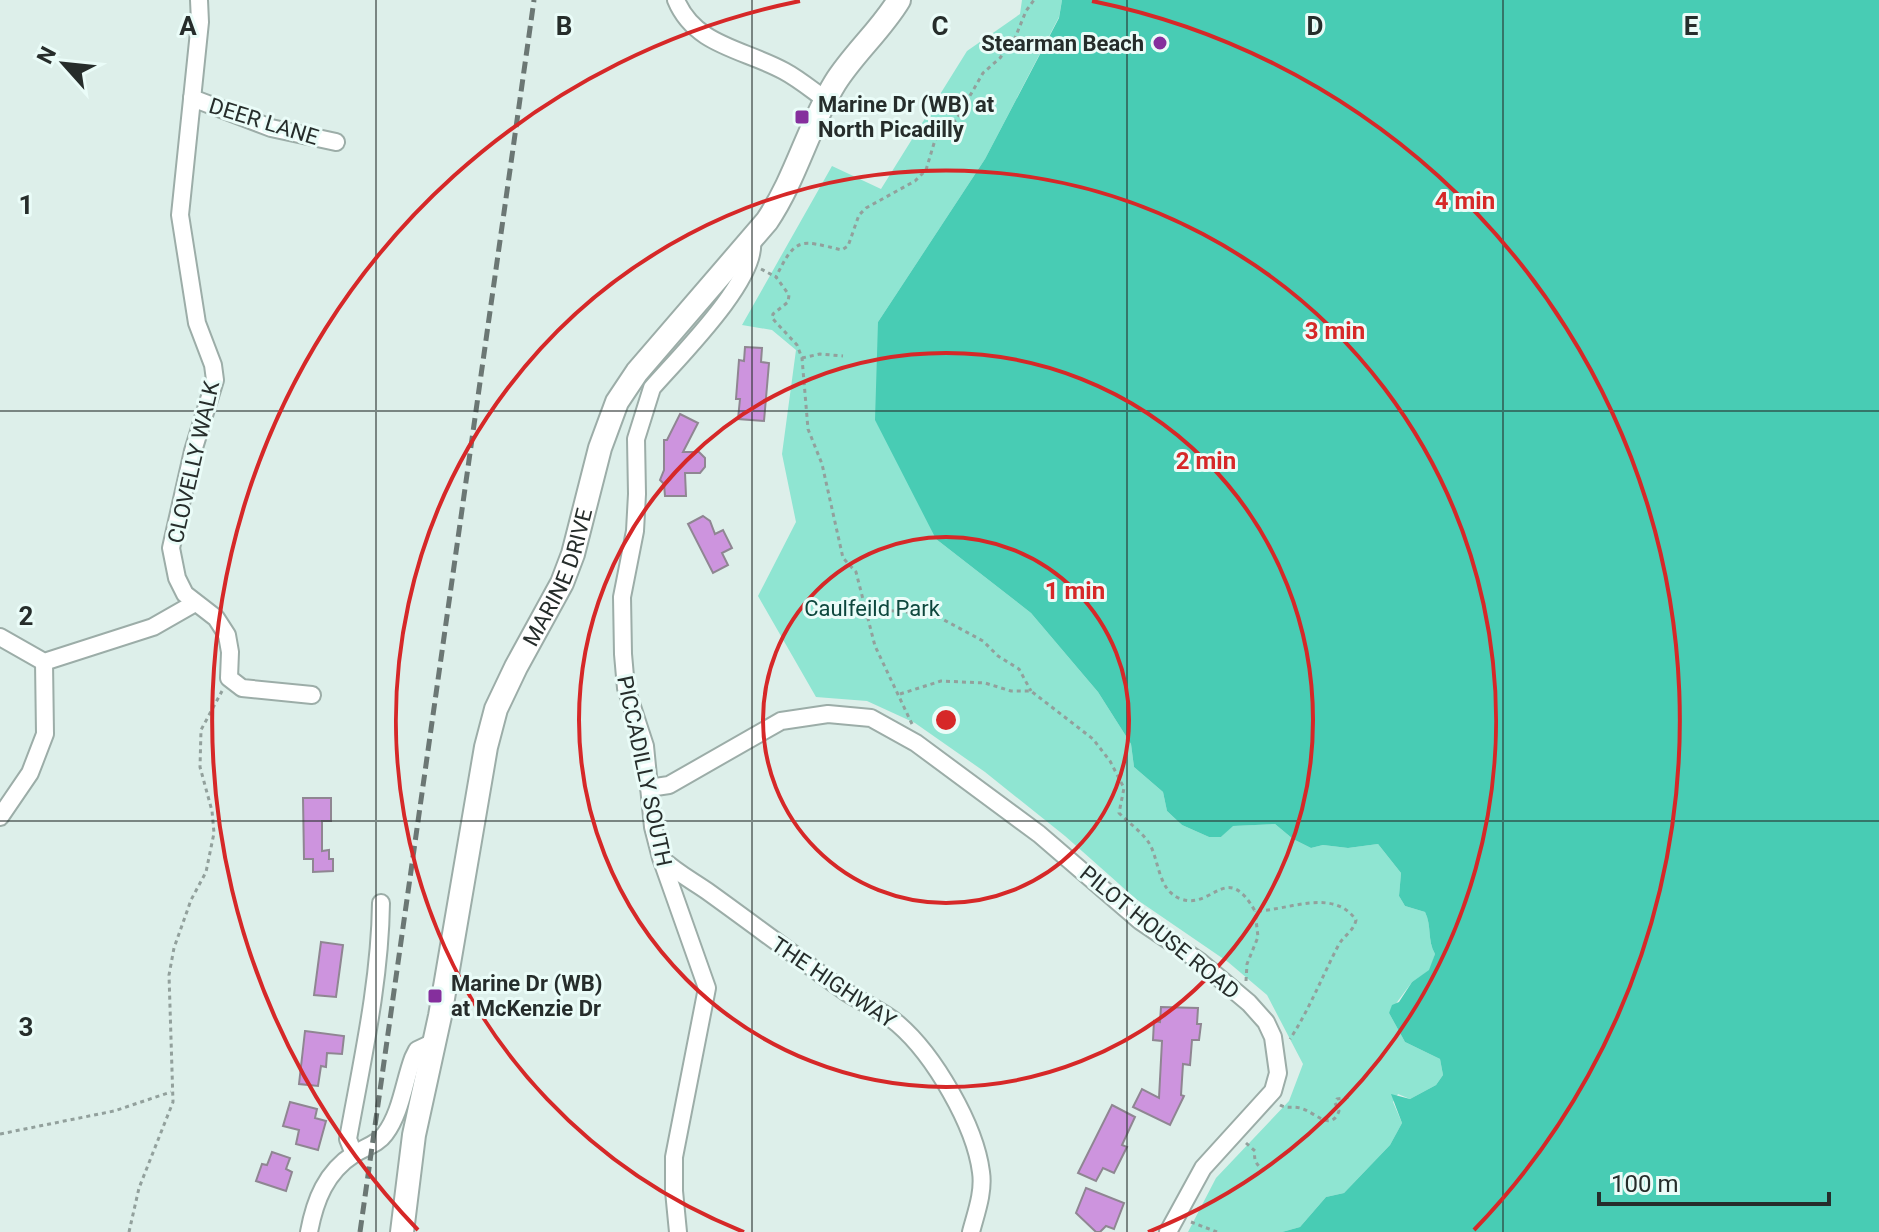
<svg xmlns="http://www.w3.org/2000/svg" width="1879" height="1232" font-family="Roboto,sans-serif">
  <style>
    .green { fill: #8fe5d2 }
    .water { fill: #48ccb4 }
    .building { fill: #cd94de; stroke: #8f8692; stroke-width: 2 }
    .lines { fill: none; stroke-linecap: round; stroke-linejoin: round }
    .street-casing { stroke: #9cada8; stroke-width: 20 }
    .secondary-casing { stroke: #9cada8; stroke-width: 26 }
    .path { stroke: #92a09c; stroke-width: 3; stroke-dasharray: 4 4; stroke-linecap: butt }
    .street { stroke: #fff; stroke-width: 16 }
    .secondary { stroke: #fff; stroke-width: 22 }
    .rail { stroke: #6b7774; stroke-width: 5; stroke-dasharray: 12 6; stroke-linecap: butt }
    .grid { fill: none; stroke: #262d2b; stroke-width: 2; stroke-opacity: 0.55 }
    .ring { fill: none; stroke: #d62828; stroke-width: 4 }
    .poi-dot { fill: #852f9d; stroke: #eafcf8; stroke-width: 3 }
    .labels { text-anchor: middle; stroke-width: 6; stroke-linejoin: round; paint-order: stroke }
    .poi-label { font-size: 22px; font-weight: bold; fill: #262d2b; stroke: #eafcf8; text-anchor: start }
    .street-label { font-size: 22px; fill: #262d2b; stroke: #eafcf8 }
    .park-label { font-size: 22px; fill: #0d473d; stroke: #eafcf8 }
    .grid-label { font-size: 26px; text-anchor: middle; font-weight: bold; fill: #262d2b; stroke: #eafcf8; stroke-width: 6; stroke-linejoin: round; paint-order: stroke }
    .centre { fill: #d62828; stroke: #eafcf8; stroke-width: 4 }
    .ring-label { font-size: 24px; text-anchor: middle; font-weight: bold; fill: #d62828; stroke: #eafcf8; stroke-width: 6; stroke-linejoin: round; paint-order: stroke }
  </style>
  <rect width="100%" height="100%" fill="#ddefea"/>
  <!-- green -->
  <path class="green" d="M1022,0H1062L1059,17L985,159L878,322L936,539L1031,613L1098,692L1131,744L1134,767L1163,792L1167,811L1182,825L1209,837H1221L1232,826L1275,824L1293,839L1311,848L1323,845L1348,848L1378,844L1401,873L1399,896L1405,906L1425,912C1432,926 1427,940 1435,954L1430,970L1412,982L1389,1013L1405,1042L1440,1059L1443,1075L1436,1085L1410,1099L1398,1094L1393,1102L1402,1123L1390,1145L1344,1193L1326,1197L1300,1227L1282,1232H1188L1216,1178L1289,1101L1303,1064L1267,995L1228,962L1136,899L1065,836L985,772L915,723L867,701L816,697L758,596L796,522L782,454L796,350L772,330L742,325L832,166L881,189L967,51L1020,14Z"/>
  <!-- water -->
  <path class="water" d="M1062,0H1879V1232H1282L1300,1227L1326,1197L1344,1193L1390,1145L1402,1123L1391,1094L1410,1099L1436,1085L1443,1075L1440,1059L1405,1042L1389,1013L1392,1005L1399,1002L1412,982L1429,970L1435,954C1427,940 1432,926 1425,912L1405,906L1399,896L1401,873L1378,844L1348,848L1323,845L1311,848L1293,839L1275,824L1233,826L1221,837H1209L1182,825L1167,811L1163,792L1134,767L1131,744L1098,692L1031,613L936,539L875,420L878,322L985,159L1059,18Z"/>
  <!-- building -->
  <g class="building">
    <path d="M745,347L762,348L761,362L769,363L764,421L738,419L740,399H736L739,360L744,361Z"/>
    <path d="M680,414L698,423L683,452H699L705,458V467L700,473H685L686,496H665L664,484L660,480L664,470V440H667Z"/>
    <path d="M703,516L710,521L715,534L723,530L732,548L722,553L728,565L713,573L688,524Z"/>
    <path d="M303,798H331V821H322V851L329,850V859H333V871L313,872V859H304Z"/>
    <path d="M321,942L343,945L336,997L314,995Z"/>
    <path d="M1161,1007L1198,1008L1197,1024H1201L1199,1040H1192L1190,1065L1183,1064L1181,1095L1184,1096L1170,1125L1133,1107L1142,1089L1159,1098L1162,1041L1153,1040L1154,1021L1160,1022Z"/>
    <path d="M305,1031L344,1036L342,1054L327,1053L326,1067L321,1066L318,1086L299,1084Z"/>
    <path d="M290,1102L317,1109L315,1118L326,1121L318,1150L296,1144L299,1130L283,1126Z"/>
    <path d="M1112,1105L1135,1117L1122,1145L1127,1147L1114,1173L1103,1168L1096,1181L1078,1173Z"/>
    <path d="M272,1152L290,1158L286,1169L292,1172L286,1191L256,1181L262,1164L267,1165Z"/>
    <path d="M1086,1188L1124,1203L1114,1229L1106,1226L1100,1232H1096L1076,1213Z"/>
  </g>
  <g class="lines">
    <!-- street casing -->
    <g class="street-casing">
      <g id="street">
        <path d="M199,0L200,22L180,215L197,323L213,365L215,380L193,451L171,548L177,578L185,594L216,618L227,635L230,652L229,678L242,688L312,695"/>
        <path d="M676,0C695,46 744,49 784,71C799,79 812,90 826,100"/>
        <path d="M192,98L271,128L336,142"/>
        <path d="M0,637L44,662L153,627L195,603"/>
        <path d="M649,788L669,785L781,721L828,714L871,718L916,743L1039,834L1140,921L1199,961L1249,1003L1266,1022L1273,1037L1278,1073L1273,1091L1203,1168L1168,1232"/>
        <path d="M0,817L30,773L45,734L44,662"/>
        <path d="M662,859C676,872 691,880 707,891C753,924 799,959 846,992C863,1003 883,1011 898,1024C934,1055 975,1125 981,1172C984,1192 976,1213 971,1232"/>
        <path d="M354,1154L348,1139C362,1061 380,982 381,903"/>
        <path d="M309,1232C315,1200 326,1172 354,1154C365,1147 378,1144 385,1134C401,1113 404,1082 413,1058L417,1050L434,1042"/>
        <path d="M678,1232L674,1191V1157L707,988L661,858L653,827L645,746L626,688L623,654L622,597L635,531L637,494L636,439L652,388C678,358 757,280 752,242"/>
      </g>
    </g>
    <!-- secondary casing -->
    <g class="secondary-casing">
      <g id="secondary">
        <path id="s1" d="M402,1232L414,1135L440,1016L486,747L496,709L516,667L562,583L573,554L600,448L617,402L637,372L767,221C796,178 808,127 835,83C853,54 881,30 899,0"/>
      </g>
    </g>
    <!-- path -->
    <g class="path">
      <path d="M761,269L776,277"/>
      <path d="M802,358L820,354L843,356"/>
      <path d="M866,609L933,614L983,641L998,656L1019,669L1031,691"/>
      <path d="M900,694L941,681L985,683L1011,691H1031L1093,739L1110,761L1124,788L1119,813C1128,822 1139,830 1147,840C1160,857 1156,890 1181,899C1213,910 1226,860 1255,911C1287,911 1333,887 1356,920C1354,931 1343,936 1338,946C1322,977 1309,1010 1290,1039"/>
      <path d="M912,724L875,646L856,572L843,558L822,464L808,429L802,358L797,345L772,318L773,314L788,302L789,295L776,277C796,236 800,240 842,250L848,246L859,215L866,208L915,181L926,170L935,140L956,120L983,73L1000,58L1015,38L1026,11L1034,0"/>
      <path d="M1246,981L1247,964L1258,937L1255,911"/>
      <path d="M1280,1105C1287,1109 1292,1106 1300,1108C1314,1111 1331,1133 1339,1111L1335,1103L1337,1099L1351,1097"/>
      <path d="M0,1134L114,1111L171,1092"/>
      <path d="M1246,1143L1255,1151C1253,1162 1258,1166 1267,1173"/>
      <path d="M1191,1222L1217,1232"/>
      <path d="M129,1232L139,1188L173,1102L169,975L174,948L191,900L206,872L214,833L212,811L200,767L201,730L222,691"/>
    </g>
    <!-- street -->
    <use href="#street" class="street"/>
    <!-- secondary -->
    <use href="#secondary" class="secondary"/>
    <!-- rail -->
    <path class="rail" d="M360,1232L534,0"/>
  </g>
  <!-- grid -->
  <path class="grid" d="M376,0V1232M752,0V1232M1127,0V1232M1503,0V1232M0,411H1879M0,821H1879"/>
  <!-- distance rings -->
  <g class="ring">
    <circle cx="946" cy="720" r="183"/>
    <circle cx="946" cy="720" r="367"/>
    <path d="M744 1232A550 550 0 1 1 1148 1232"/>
    <path d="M418 1230A734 734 0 0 1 800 1M1092 1A734 734 0 0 1 1474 1230"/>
  </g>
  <!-- markers -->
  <g class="poi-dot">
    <circle cx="1160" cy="43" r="8"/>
    <rect x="794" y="109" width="16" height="16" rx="4"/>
    <rect x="427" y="988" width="16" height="16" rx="4"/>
  </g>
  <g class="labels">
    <!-- poi labels -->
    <g class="poi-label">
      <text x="1144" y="51" text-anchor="end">Stearman Beach</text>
      <text x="818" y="112">Marine Dr (WB) at<tspan x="818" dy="25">North Picadilly</tspan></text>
      <text x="451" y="991">Marine Dr (WB)<tspan x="451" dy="25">at McKenzie Dr</tspan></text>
    </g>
    <!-- street labels -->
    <g class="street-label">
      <text transform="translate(264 121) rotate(17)" y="8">DEER LANE</text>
      <text transform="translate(193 462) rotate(-77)" y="8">CLOVELLY WALK</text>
      <text dy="8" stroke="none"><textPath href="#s1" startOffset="678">MARINE DRIVE</textPath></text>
      <text transform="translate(645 771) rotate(78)" y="8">PICCADILLY SOUTH</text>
      <text transform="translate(1160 932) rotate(39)" y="8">PILOT HOUSE ROAD</text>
      <text transform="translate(834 982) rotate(34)" y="8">THE HIGHWAY</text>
    </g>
    <!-- park labels -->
    <g class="park-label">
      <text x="872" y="616">Caulfeild Park</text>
    </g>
  </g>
  <g class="grid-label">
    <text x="188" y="35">A</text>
    <text x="564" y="35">B</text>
    <text x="940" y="35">C</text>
    <text x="1315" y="35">D</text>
    <text x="1691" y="35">E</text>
    <text x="26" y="214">1</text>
    <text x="26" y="625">2</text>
    <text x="26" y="1036">3</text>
  </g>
  <circle cx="946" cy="720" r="12" class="centre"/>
  <g class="ring-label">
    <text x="1465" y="209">4 min</text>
    <text x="1335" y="339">3 min</text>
    <text x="1206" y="469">2 min</text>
    <text x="1075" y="599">1 min</text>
  </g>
  <!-- north arrow -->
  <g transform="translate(64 64) rotate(297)" stroke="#eafcf8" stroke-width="6" paint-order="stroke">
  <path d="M0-6L14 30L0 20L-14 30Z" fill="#262d2b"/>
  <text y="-12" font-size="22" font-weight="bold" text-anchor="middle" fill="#262d2b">N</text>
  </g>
  <!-- scale -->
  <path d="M1599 1192v12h230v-12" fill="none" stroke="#262d2b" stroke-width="4"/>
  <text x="1611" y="1192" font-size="24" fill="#262d2b" stroke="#eafcf8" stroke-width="6" paint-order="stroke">100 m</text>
</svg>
